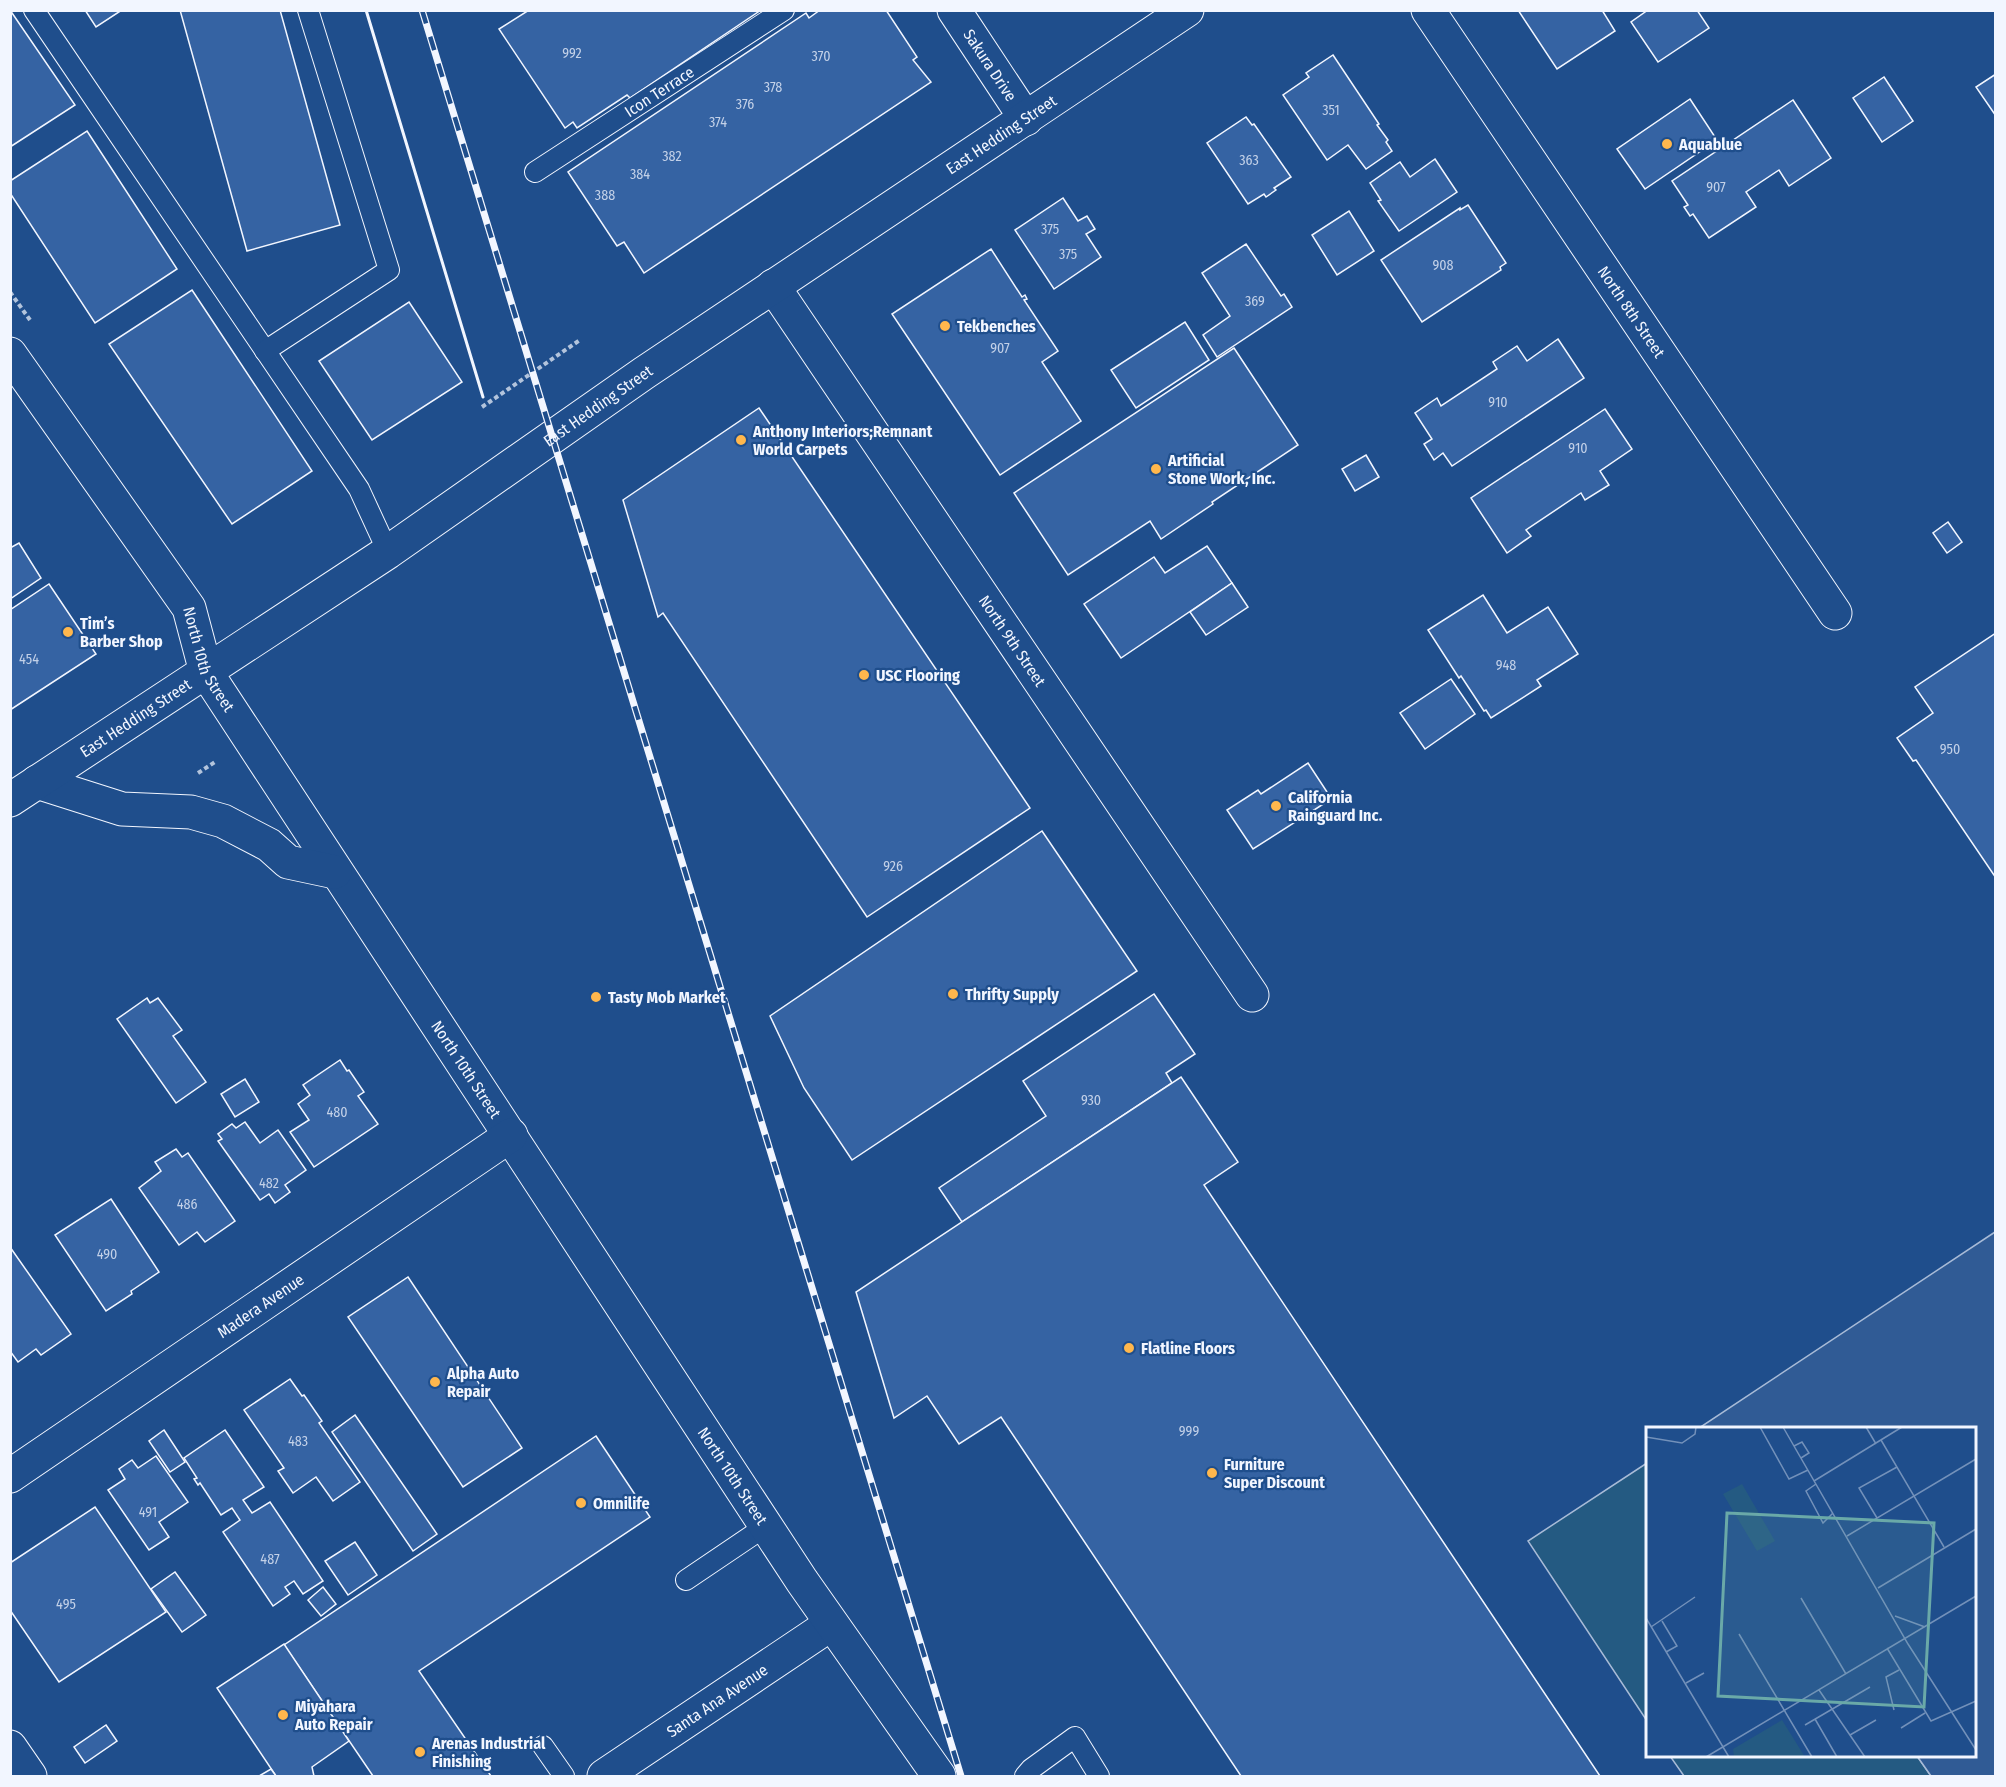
<svg xmlns="http://www.w3.org/2000/svg" width="2006" height="1787" font-family="'Fira Sans Condensed',sans-serif">
  <style>
    .green { fill: #245a82; stroke: #a8bbd7; stroke-width: 1.5 }
    .parking { fill: #305b95; stroke: #a8bbd7; stroke-width: 1.5 }
    .building { fill: #3563a3; stroke: #f2f6ff; stroke-width: 1.5 }
    .lines { fill: none; stroke-linecap: round; stroke-linejoin: round }
    .lane-casing { stroke: #f2f6ff; stroke-width: 22 }
    .street-casing { stroke: #f2f6ff; stroke-width: 35 }
    .secondary-casing { stroke: #f2f6ff; stroke-width: 35 }
    .path { stroke: #b3c4dc; stroke-width: 4; stroke-dasharray: 4.5 3; stroke-linecap: butt }
    .lane { stroke: #1f4e8c; stroke-width: 20 }
    .street { stroke: #1f4e8c; stroke-width: 33 }
    .secondary { stroke: #1f4e8c; stroke-width: 33 }
    .rail-casing { stroke: #f2f6ff; stroke-width: 7 }
    .rail { stroke: #1f4e8c; stroke-width: 4.5; stroke-dasharray: 14; stroke-linecap: butt }
    .wall { stroke: #f2f6ff; stroke-width: 3 }
    .poi-dot { fill: #ffb74d; stroke: #1f4e8c; stroke-width: 2 }
    .labels { text-anchor: middle; stroke-width: 4.5; stroke-linejoin: round; paint-order: stroke }
    .number-label { font-size: 14px; fill: #c3d1e8 }
    .street-label { font-size: 16px; fill: #f2f6ff; stroke: #1f4e8c }
    .poi-label { font-size: 16px; font-weight: bold; fill: #f2f6ff; stroke: #1f4e8c; text-anchor: start }
    .inset-road { fill: none; stroke: #7391ba; stroke-width: 1.5 }
    .view { fill: #6aa9a8; fill-opacity: 0.15; stroke: #6aa9a8; stroke-width: 3 }
    .inset-edge { fill: none; stroke: #f2f6ff; stroke-width: 3 }
  </style>
  <rect width="100%" height="100%" fill="#1f4e8c"/>
  <!-- green -->
  <g class="green">
    <path d="M1647,1463V1721L1528,1541Z"/>
    <path d="M1670,1756H1917L1931,1776H1684Z"/>
  </g>
  <!-- parking -->
  <path class="parking" d="M1995,1232V1776H1931L1917,1756H1974V1428H1699Z"/>
  <!-- building -->
  <g class="building">
    <path d="M10,10L75,105L10,147Z"/>
    <path d="M85,10H122L96,27Z"/>
    <path d="M180,10H280L340,225L247,251Z"/>
    <path d="M529,10H761L630,98L627,95L577,128L573,122L565,128L499,29Z"/>
    <path d="M820,10H886L917,57L913,60L931,82L644,273L624,242L617,246L568,172L806,13L809,18Z"/>
    <path d="M1518,10H1602L1615,31L1557,69Z"/>
    <path d="M1648,10H1697L1709,28L1658,62L1631,22Z"/>
    <path d="M1333,55L1379,124L1377,125L1388,140L1386,142L1392,151L1366,169L1348,145L1327,160L1283,95L1309,77L1306,73Z"/>
    <path d="M1996,74V116L1976,87Z"/>
    <path d="M1884,77L1913,121L1882,142L1853,98Z"/>
    <path d="M1690,99L1717,140L1645,189L1617,149Z"/>
    <path d="M1793,100L1831,158L1789,186L1779,170L1746,192L1756,207L1709,238L1693,214L1690,216L1684,207L1688,205L1672,181Z"/>
    <path d="M1246,117L1252,125L1254,124L1291,177L1274,188L1276,190L1266,197L1264,194L1248,204L1207,143Z"/>
    <path d="M87,131L177,269L95,323L10,193V181Z"/>
    <path d="M1435,159L1457,192L1399,231L1378,201L1381,200L1370,183L1400,162L1410,177Z"/>
    <path d="M1063,198L1078,221L1087,216L1095,229L1086,234L1101,257L1054,289L1015,230Z"/>
    <path d="M1468,205L1506,263L1500,267L1501,270L1422,322L1381,260L1460,208V210Z"/>
    <path d="M1349,211L1374,251L1337,275L1312,235Z"/>
    <path d="M1246,244L1281,296L1284,294L1292,307L1217,357L1203,335L1230,316L1202,273Z"/>
    <path d="M991,249L1022,297L1025,295L1027,299L1024,300L1058,351L1042,362L1081,421L1000,475L892,314Z"/>
    <path d="M192,290L312,471L232,524L109,344Z"/>
    <path d="M409,302L462,382L372,440L319,361Z"/>
    <path d="M1185,322L1209,360L1136,408L1111,370Z"/>
    <path d="M1558,339L1584,378L1452,466L1443,453L1434,460L1424,444L1432,439L1415,413L1437,398L1441,406L1497,369L1493,362L1517,346L1527,361Z"/>
    <path d="M1234,348L1298,445L1212,502L1213,504L1161,539L1150,521L1068,575L1014,493Z"/>
    <path d="M759,408L1030,808L867,917L663,613L658,617L623,500Z"/>
    <path d="M1605,409L1632,449L1600,471L1609,485L1585,500L1581,493L1526,530L1531,536L1507,553L1471,498Z"/>
    <path d="M1366,455L1379,477L1355,491L1342,469Z"/>
    <path d="M1948,522L1962,542L1947,553L1933,533Z"/>
    <path d="M19,543L41,578L10,599V548Z"/>
    <path d="M1207,546L1232,583L1121,658L1084,604L1154,557L1165,573Z"/>
    <path d="M1232,583L1248,607L1206,635L1190,612Z"/>
    <path d="M49,584L96,654L10,710V610Z"/>
    <path d="M1483,595L1507,633L1548,607L1578,654L1537,680L1541,686L1491,718L1486,710L1484,711L1461,676L1459,678L1428,630Z"/>
    <path d="M1996,633V878L1916,760L1913,761L1897,738L1933,713L1915,687Z"/>
    <path d="M1451,679L1475,714L1425,749L1400,713Z"/>
    <path d="M1308,763L1329,795L1322,799L1325,803L1253,849L1227,810L1258,790L1261,794Z"/>
    <path d="M1042,831L1137,971L852,1160L804,1088L770,1016Z"/>
    <path d="M1154,994L1195,1054L1166,1073L1172,1083L962,1222L939,1188L1046,1116L1023,1081Z"/>
    <path d="M147,998L150,1003L158,998L182,1030L173,1036L206,1082L176,1103L117,1019Z"/>
    <path d="M340,1060L347,1071L349,1070L364,1092L358,1096L378,1124L314,1167L290,1132L309,1120L298,1104L310,1095L303,1085Z"/>
    <path d="M1181,1077L1238,1162L1204,1185L1600,1776H1241L1001,1417L959,1444L927,1396L894,1418L856,1292Z"/>
    <path d="M245,1079L259,1102L235,1117L221,1094Z"/>
    <path d="M245,1122L260,1143L278,1130L306,1170L285,1185L290,1192L275,1203L269,1194L260,1200L218,1141L222,1139L218,1134L232,1124L236,1128Z"/>
    <path d="M176,1149L182,1157L188,1153L235,1221L205,1242L197,1232L179,1245L139,1188L161,1171L155,1162Z"/>
    <path d="M111,1199L159,1272L131,1291L132,1294L106,1311L55,1235Z"/>
    <path d="M10,1247L71,1334L41,1355L36,1349L18,1362L10,1351Z"/>
    <path d="M408,1277L522,1448L463,1487L348,1317Z"/>
    <path d="M290,1379L302,1396L304,1395L322,1421L319,1423L360,1482L333,1501L316,1477L293,1493L278,1471L284,1468L244,1410Z"/>
    <path d="M355,1415L437,1534L413,1551L332,1432Z"/>
    <path d="M164,1430L185,1462L170,1472L149,1441Z"/>
    <path d="M225,1430L264,1487L243,1500L252,1513L270,1502L323,1581L303,1594L294,1581L285,1587L290,1594L273,1606L223,1532L240,1520L232,1508L221,1515L200,1483L198,1485L194,1479L197,1478L184,1458Z"/>
    <path d="M596,1436L650,1517L419,1671L491,1776H373L284,1645Z"/>
    <path d="M156,1456L188,1502L159,1522L169,1537L149,1550L108,1490L125,1479L119,1469L132,1460L138,1468Z"/>
    <path d="M95,1507L166,1612L59,1682L10,1610V1563Z"/>
    <path d="M355,1542L377,1575L348,1595L325,1561Z"/>
    <path d="M175,1572L206,1615L182,1632L151,1589Z"/>
    <path d="M323,1587L336,1604L321,1616L308,1600Z"/>
    <path d="M284,1644L349,1741L312,1767L314,1776H276L217,1688Z"/>
    <path d="M106,1725L117,1741L85,1763L74,1747Z"/>
    <path d="M271,1769L276,1776H259Z"/>
  </g>
  <g class="lines">
    <!-- lane casing -->
    <g class="lane-casing">
      <g id="lane">
        <path d="M34,10L359,489L388,552"/>
        <path id="s1" d="M535,172L784,10"/>
        <path d="M265,351L389,270L308,10"/>
        <path d="M686,1580L766,1526"/>
        <path d="M543,1746L564,1776"/>
        <path d="M1025,1776L1031,1769L1075,1737L1099,1776"/>
      </g>
    </g>
    <!-- street casing -->
    <g class="street-casing">
      <g id="street">
        <path id="s2" d="M954,10L1026,119"/>
        <path id="s3" d="M1428,10L1835,613"/>
        <path id="s4" d="M773,286L1252,995"/>
        <path id="s5" d="M604,1776L831,1624"/>
      </g>
    </g>
    <!-- secondary casing -->
    <g class="secondary-casing">
      <g id="secondary">
        <path id="s6" d="M10,354L189,608L206,672L802,1581L939,1776"/>
        <path d="M37,782L122,809L191,812L223,821L269,845L288,862L335,872"/>
        <path id="s7" d="M10,800L388,552L644,373L1187,10"/>
        <path id="s8" d="M10,1476L511,1135"/>
        <path d="M10,1747L30,1776"/>
      </g>
    </g>
    <!-- path -->
    <g class="path">
      <path d="M10,292L30,320"/>
      <path d="M482,407L580,340"/>
      <path d="M198,773L215,762"/>
    </g>
    <!-- lane -->
    <use href="#lane" class="lane"/>
    <!-- street -->
    <use href="#street" class="street"/>
    <!-- secondary -->
    <use href="#secondary" class="secondary"/>
    <!-- rail casing -->
    <g class="rail-casing">
      <path id="rail" d="M422,10L961,1776"/>
    </g>
    <!-- rail -->
    <use href="#rail" class="rail"/>
    <!-- wall -->
    <path class="wall" d="M366,10L483,397"/>
  </g>
  <!-- markers -->
  <g class="poi-dot">
    <circle cx="1667" cy="144" r="6"/>
    <circle cx="945" cy="326" r="6"/>
    <circle cx="741" cy="440" r="6"/>
    <circle cx="1156" cy="469" r="6"/>
    <circle cx="68" cy="632" r="6"/>
    <circle cx="864" cy="675" r="6"/>
    <circle cx="1276" cy="806" r="6"/>
    <circle cx="953" cy="994" r="6"/>
    <circle cx="596" cy="997" r="6"/>
    <circle cx="1129" cy="1348" r="6"/>
    <circle cx="435" cy="1382" r="6"/>
    <circle cx="1212" cy="1473" r="6"/>
    <circle cx="581" cy="1503" r="6"/>
    <circle cx="283" cy="1715" r="6"/>
    <circle cx="420" cy="1752" r="6"/>
  </g>
  <g class="labels">
    <!-- number labels -->
    <g class="number-label">
      <text x="572" y="58">992</text>
      <text x="821" y="61">370</text>
      <text x="773" y="92">378</text>
      <text x="745" y="109">376</text>
      <text x="1331" y="115">351</text>
      <text x="718" y="127">374</text>
      <text x="672" y="161">382</text>
      <text x="1249" y="165">363</text>
      <text x="640" y="179">384</text>
      <text x="1716" y="192">907</text>
      <text x="605" y="200">388</text>
      <text x="1050" y="234">375</text>
      <text x="1068" y="259">375</text>
      <text x="1443" y="270">908</text>
      <text x="1255" y="306">369</text>
      <text x="1000" y="353">907</text>
      <text x="1498" y="407">910</text>
      <text x="1578" y="453">910</text>
      <text x="29" y="664">454</text>
      <text x="1506" y="670">948</text>
      <text x="1950" y="754">950</text>
      <text x="893" y="871">926</text>
      <text x="1091" y="1105">930</text>
      <text x="337" y="1117">480</text>
      <text x="269" y="1188">482</text>
      <text x="187" y="1209">486</text>
      <text x="107" y="1259">490</text>
      <text x="1189" y="1436">999</text>
      <text x="298" y="1446">483</text>
      <text x="148" y="1517">491</text>
      <text x="270" y="1564">487</text>
      <text x="66" y="1609">495</text>
    </g>
    <!-- street labels -->
    <g class="street-label">
      <text dy="6" stroke="none"><textPath href="#s2" startOffset="66">Sakura Drive</textPath></text>
      <text dy="6" stroke="none"><textPath href="#s1" startOffset="148">Icon Terrace</textPath></text>
      <text dy="6" stroke="none"><textPath href="#s7" startOffset="1194">East Hedding Street</textPath></text>
      <text dy="6" stroke="none"><textPath href="#s3" startOffset="364">North 8th Street</textPath></text>
      <text dy="6" stroke="none"><textPath href="#s7" startOffset="708">East Hedding Street</textPath></text>
      <text dy="6" stroke="none"><textPath href="#s4" startOffset="428">North 9th Street</textPath></text>
      <text dy="6" stroke="none"><textPath href="#s6" startOffset="366">North 10th Street</textPath></text>
      <text dy="6" stroke="none"><textPath href="#s7" startOffset="150">East Hedding Street</textPath></text>
      <text dy="6" stroke="none"><textPath href="#s6" startOffset="852">North 10th Street</textPath></text>
      <text dy="6" stroke="none"><textPath href="#s8" startOffset="303">Madera Avenue</textPath></text>
      <text dy="6" stroke="none"><textPath href="#s6" startOffset="1338">North 10th Street</textPath></text>
      <text dy="6" stroke="none"><textPath href="#s5" startOffset="136">Santa Ana Avenue</textPath></text>
    </g>
    <!-- poi labels -->
    <g class="poi-label">
      <text x="1679" y="150">Aquablue</text>
      <text x="957" y="332">Tekbenches</text>
      <text x="753" y="437">Anthony Interiors;Remnant<tspan x="753" dy="18">World Carpets</tspan></text>
      <text x="1168" y="466">Artificial<tspan x="1168" dy="18">Stone Work, Inc.</tspan></text>
      <text x="80" y="629">Tim’s<tspan x="80" dy="18">Barber Shop</tspan></text>
      <text x="876" y="681">USC Flooring</text>
      <text x="1288" y="803">California<tspan x="1288" dy="18">Rainguard Inc.</tspan></text>
      <text x="965" y="1000">Thrifty Supply</text>
      <text x="608" y="1003">Tasty Mob Market</text>
      <text x="1141" y="1354">Flatline Floors</text>
      <text x="447" y="1379">Alpha Auto<tspan x="447" dy="18">Repair</tspan></text>
      <text x="1224" y="1470">Furniture<tspan x="1224" dy="18">Super Discount</tspan></text>
      <text x="593" y="1509">Omnilife</text>
      <text x="295" y="1712">Miyahara<tspan x="295" dy="18">Auto Repair</tspan></text>
      <text x="432" y="1749">Arenas Industrial<tspan x="432" dy="18">Finishing</tspan></text>
    </g>
  </g>
  <!-- overview -->
  <g transform="translate(1646 1427)">
    <rect width="330" height="330" fill="#1f4e8c"/>
    <path d="M96,57L129,114L111,124L77,67ZM136,293L159,330H88L87,322Z" fill="#245a82"/>
    <path class="inset-road" d="M114,0L143,52L162,43M137,0L262,217L330,323M220,0L230,17M0,10L36,16L49,7L50,0M235,13L298,120M148,19L156,15L163,26L155,31M168,54L256,0M170,57L160,64L177,96L187,86M231,91L213,61L251,40M201,109L330,32M232,161L330,102M155,171L200,247M249,189L279,200M0,191L83,330M16,194L31,219L20,225M5,200L49,170M93,207L166,330M241,221L285,294L330,274M40,256L58,246M173,263L219,330M248,283L240,250L253,243M169,292L191,330M159,298L224,260M255,301L279,286M204,308L230,293M60,330L330,169"/>
    <path class="view" d="M81,86L288,96L278,280L72,269Z"/>
    <rect width="330" height="330" class="inset-edge"/>
  </g>
  <!-- border -->
  <rect width="2006" height="1787" fill="none" stroke="#f2f6ff" stroke-width="24"/>
</svg>
